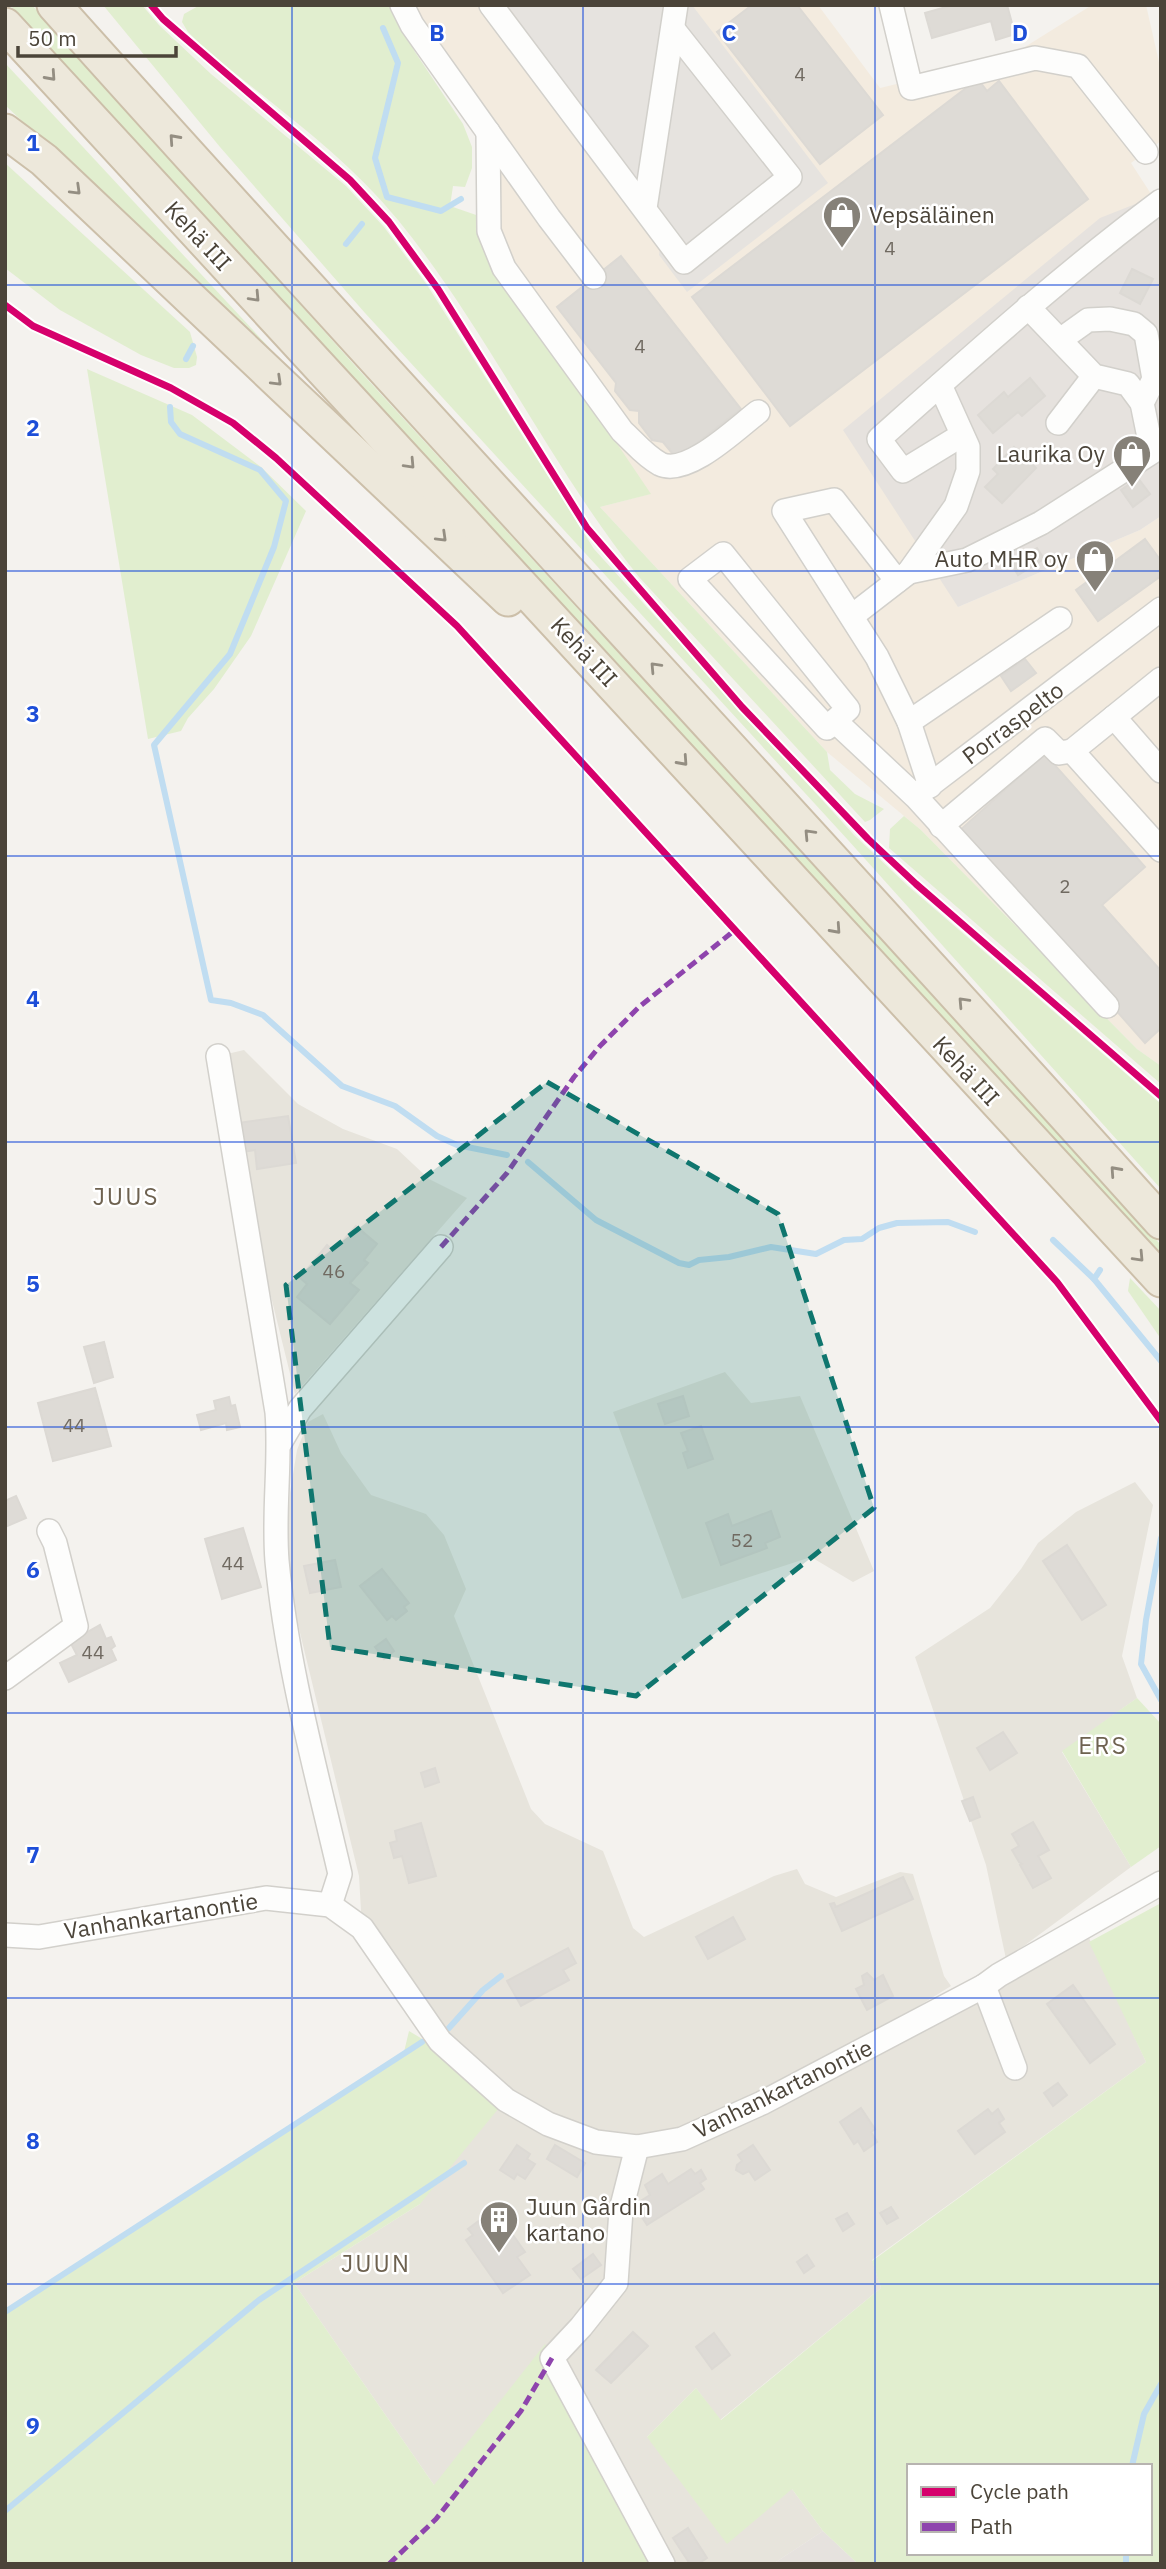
<svg xmlns="http://www.w3.org/2000/svg" width="1166" height="2569" font-family="'IBM Plex Sans',sans-serif">
  <style>
    .residential { fill: #e7e4dc }
    .commercial { fill: #f3ebdf }
    .industrial { fill: #e6e2de }
    .green { fill: #e1eecf; fill-rule: evenodd }
    .parking { fill: #e6e3df }
    .lines { fill: none; stroke-linecap: round; stroke-linejoin: round }
    .stream { stroke: #c0ddf1; stroke-width: 6 }
    .building { fill: #dedbd6; stroke: #dcd9d4; stroke-width: 2 }
    .minor-casing { stroke: #d2d0cb; stroke-width: 26 }
    .highway-casing { stroke: #ccbfa9; stroke-width: 37 }
    .minor { stroke: #fdfdfc; stroke-width: 23 }
    .highway { stroke: #ede8db; stroke-width: 33 }
    .quiet { stroke: #8e44ad; stroke-width: 5; stroke-dasharray: 10 5; stroke-linecap: butt }
    .cycleway-casing { stroke: #fff; stroke-width: 11 }
    .cycleway { stroke: #d6006c; stroke-width: 7 }
    .oneway { stroke: #948e82 }
    .marked { fill: #0f766e; fill-opacity: 0.2; stroke: #0f766e; stroke-width: 5; stroke-dasharray: 14 9; stroke-linejoin: round }
    .grid { fill: none; stroke: #1d4ed8; stroke-width: 2; stroke-opacity: 0.55 }
    .labels { text-anchor: middle; stroke-width: 5; stroke-linejoin: round; paint-order: stroke }
    .number-label { font-size: 19px; fill: #706a61 }
    .poi-label { font-size: 23px; fill: #4b4439; stroke: #fff; text-anchor: start }
    .street-label { font-size: 23px; fill: #4b4439; stroke: #fff }
    .neighbourhood-label { font-size: 24px; letter-spacing: 2px; fill: #6e6250; stroke: #fff }
    .grid-label { font-size: 23px; text-anchor: middle; font-weight: bold; fill: #1d4ed8; stroke: #fff; stroke-width: 5; stroke-linejoin: round; paint-order: stroke }
  </style>
  <rect width="100%" height="100%" fill="#f4f2ee"/>
  <!-- residential -->
  <g class="residential">
    <path d="M244,1050L298,1104L343,1129L397,1149L429,1179L467,1198L295,1394L265,1272L227,1054Z"/>
    <path d="M725,1372L751,1403L800,1396L874,1571L853,1582L811,1557L682,1599L613,1412Z"/>
    <path d="M323,1414L341,1453L371,1495L426,1514L444,1535L466,1589L454,1616L531,1809L545,1824L603,1851L633,1928L644,1937L774,1876L797,1869L805,1884L836,1897L900,1872L913,1874L944,1976L951,1986L774,2096L1084,1927L1146,2062L872,2260L881,2288L720,2420L696,2388L647,2437L792,2489L823,2531L773,2564H663L434,2485L294,2283L420,2204L440,2041L362,1928L359,1876L294,1608L287,1537L290,1493L297,1450L308,1422Z"/>
    <path d="M1135,1482L1153,1505L1122,1656L1137,1698L1062,1752L1131,1867L1006,1959L986,1865L915,1657L990,1608L1021,1569L1038,1543L1076,1512Z"/>
  </g>
  <!-- commercial -->
  <path class="commercial" d="M402,5H818L880,88L1009,57L1092,5H1146L1161,71V141L1131,163L1153,197L958,607L1140,530L1161,516V1066L1137,1049L921,830L827,752L600,507L650,494L481,242L488,132Z"/>
  <!-- industrial -->
  <g class="industrial">
    <path d="M1153,197L1161,210V516L1140,530L958,607L843,430L1100,218Z"/>
    <path d="M823,2531L858,2564H773Z"/>
  </g>
  <!-- green -->
  <g class="green">
    <path d="M10,5H32L357,368L1161,1245V1256Z"/>
    <path d="M103,5H142L159,25L211,74L346,186L384,227L427,285L594,549L854,835L908,886L1161,1104V1189L848,840L365,313L220,147Z"/>
    <path d="M200,5H389L415,52L463,124L472,147V168L465,187L453,186L450,206L482,217L481,242L651,494L600,507L827,752L830,770L855,794L884,809L870,820L865,822L639,577C549,465 489,332 398,220C345,155 272,104 207,51L188,32L182,22L184,14Z"/>
    <path d="M5,63L317,399L5,105Z"/>
    <path d="M5,163L190,332L197,357L196,365L189,368H174L141,355L60,310L5,268Z"/>
    <path d="M87,369L192,415L261,467L306,511L251,636L214,689L188,718L181,731L148,739Z"/>
    <path d="M904,816L921,830L1137,1049L1161,1066V1084L889,848L890,829Z"/>
    <path d="M1130,1278L1161,1311V1339L1128,1291Z"/>
    <path d="M1137,1698L1161,1724V1846L1131,1867L1062,1751Z"/>
    <path d="M1161,1903V2564H858L823,2531L792,2489L727,2544L647,2437L696,2388L721,2420L881,2288L872,2261L1146,2062L1089,1942ZM909,2466H1150V2553H909Z"/>
    <path d="M409,2031L429,2043L499,2108L420,2204L294,2283L434,2485L545,2344L663,2564H5V2313L404,2052Z"/>
  </g>
  <!-- parking -->
  <path class="parking" d="M507,5H692L828,183L687,292L659,255L664,219Z"/>
  <g class="lines">
    <!-- stream -->
    <g class="stream">
      <path d="M383,28L398,63L375,158L387,197L441,211L461,199"/>
      <path d="M346,244L362,224"/>
      <path d="M186,359L193,346"/>
      <path d="M170,407L171,422L180,434L260,470L286,501L274,547L230,654L154,745L211,1000L231,1003L263,1015L342,1086L395,1106L437,1136L457,1145L507,1155"/>
      <path d="M528,1162L596,1220L679,1263L689,1265L699,1260L729,1257L771,1247L816,1254L844,1240L862,1239L879,1228L897,1223L948,1222L975,1232"/>
      <path d="M1053,1240L1094,1279"/>
      <path d="M1100,1270L1094,1279L1161,1361"/>
      <path d="M1161,1538L1146,1620L1141,1664L1161,1700"/>
      <path d="M449,2028L483,1990L501,1976"/>
      <path d="M5,2312L422,2042"/>
      <path d="M1132,2466L1144,2414L1161,2384"/>
      <path d="M5,2511L259,2300L464,2163"/>
      <path d="M1126,2564V2553"/>
    </g>
  </g>
  <!-- building -->
  <g class="building">
    <path d="M752,5H797L883,115L820,164L717,32Z"/>
    <path d="M953,5H1007L1015,34L996,40L991,21L932,38L925,13Z"/>
    <path d="M978,79L987,91L999,81L1088,199L790,426L692,297Z"/>
    <path d="M621,256L741,409L677,459L663,442L652,440L639,423V411L630,410L615,391L616,383L557,307Z"/>
    <path d="M1132,269L1153,279L1140,304L1120,293Z"/>
    <path d="M1030,378L1045,396L1022,416L1018,412L993,433L978,415L1004,392L1008,397Z"/>
    <path d="M1014,447L1036,468L1002,503L985,487L998,474L993,469Z"/>
    <path d="M1138,478L1150,494L1133,507L1121,490Z"/>
    <path d="M1145,539L1161,561V576L1098,621L1076,590Z"/>
    <path d="M1037,548L1044,559L1018,575L1011,563Z"/>
    <path d="M1025,659L1036,673L1011,691L1001,676Z"/>
    <path d="M1045,754L1145,867L1102,905L1161,971V1028L1145,1043L958,832Z"/>
    <path d="M288,1116L296,1163L257,1169L255,1150L242,1152L238,1123Z"/>
    <path d="M356,1226L377,1244L364,1260L368,1263L350,1283L359,1290L330,1324L297,1297L307,1284L300,1278L327,1245L334,1251Z"/>
    <path d="M104,1342L113,1377L94,1383L84,1347Z"/>
    <path d="M95,1388L111,1446L53,1461L38,1403Z"/>
    <path d="M683,1396L689,1416L665,1424L658,1404Z"/>
    <path d="M229,1397L231,1406L235,1405L240,1427L227,1430L226,1423L201,1430L197,1415L216,1410L214,1401Z"/>
    <path d="M701,1426L713,1459L688,1468L683,1453L688,1451L681,1433Z"/>
    <path d="M16,1496L26,1518L5,1527V1501Z"/>
    <path d="M771,1511L780,1537L765,1543L767,1548L721,1565L706,1523L728,1514L732,1526Z"/>
    <path d="M243,1528L261,1587L222,1599L205,1539Z"/>
    <path d="M1067,1545L1106,1605L1082,1620L1043,1561Z"/>
    <path d="M335,1560L341,1587L310,1593L304,1566Z"/>
    <path d="M382,1569L409,1603L404,1607L407,1611L396,1620L392,1616L387,1620L360,1586Z"/>
    <path d="M100,1625L106,1639L111,1637L115,1646L111,1649L116,1660L69,1682L60,1663L77,1655L70,1642Z"/>
    <path d="M386,1639L394,1651L384,1659L375,1647Z"/>
    <path d="M1003,1732L1017,1753L990,1770L977,1748Z"/>
    <path d="M435,1768L439,1782L425,1787L421,1773Z"/>
    <path d="M973,1797L980,1817L970,1821L962,1801Z"/>
    <path d="M1033,1822L1049,1850L1038,1856L1051,1878L1033,1888L1020,1865L1022,1864L1019,1862L1012,1850L1019,1846L1012,1834Z"/>
    <path d="M421,1823L436,1876L409,1883L402,1856L394,1858L390,1843L397,1841L395,1831Z"/>
    <path d="M903,1877L913,1899L842,1931L830,1904L834,1903L836,1907Z"/>
    <path d="M733,1917L745,1939L708,1959L696,1937Z"/>
    <path d="M568,1948L576,1963L563,1970L569,1980L521,2006L507,1981Z"/>
    <path d="M867,1973L874,1980L883,1975L893,1996L867,2010L856,1989L864,1985L862,1976Z"/>
    <path d="M1073,1985L1115,2044L1090,2063L1047,2004Z"/>
    <path d="M1058,2083L1067,2095L1053,2106L1044,2093Z"/>
    <path d="M861,2108L875,2129L871,2132L877,2142L864,2151L858,2141L854,2144L840,2122Z"/>
    <path d="M988,2109L992,2114L998,2109L1004,2119L999,2123L1005,2132L975,2154L958,2131Z"/>
    <path d="M517,2145L530,2154L527,2159L535,2164L525,2179L517,2174L514,2179L500,2170Z"/>
    <path d="M555,2145L585,2163L577,2177L547,2159Z"/>
    <path d="M753,2145L770,2170L755,2180L749,2171L743,2174L736,2170L737,2165L742,2161L738,2155Z"/>
    <path d="M691,2169L695,2174L701,2170L706,2179L700,2183L704,2189L647,2225L634,2205L650,2195L645,2185L662,2174L668,2184Z"/>
    <path d="M891,2207L898,2218L887,2224L880,2213Z"/>
    <path d="M847,2213L854,2224L843,2231L836,2219Z"/>
    <path d="M480,2220L485,2227L492,2222L505,2240L513,2235L525,2252L517,2257L530,2275L503,2293L466,2240L473,2235L468,2229Z"/>
    <path d="M593,2254L601,2265L581,2279L573,2269Z"/>
    <path d="M807,2255L814,2266L804,2273L797,2262Z"/>
    <path d="M633,2332L648,2346L611,2383L596,2370Z"/>
    <path d="M714,2333L730,2355L712,2369L696,2347Z"/>
    <path d="M688,2528L707,2558L698,2564H690L673,2538Z"/>
  </g>
  <g class="lines">
    <!-- minor casing -->
    <g class="minor-casing">
      <g id="minor">
        <path d="M402,5L412,25L549,218L594,277"/>
        <path d="M491,5L684,262L790,177L673,29"/>
        <path d="M891,5L911,88L1035,58L1078,66L1146,152"/>
        <path d="M488,132L489,231L504,268L622,431C634,442 645,456 660,464C687,477 737,428 758,412"/>
        <path d="M645,208L676,5"/>
        <path d="M1060,340L1088,320L1110,319L1134,324L1146,334L1154,379L1142,403"/>
        <path d="M1058,423L1094,376"/>
        <path d="M962,435L903,471L879,439C971,357 1062,275 1161,201"/>
        <path d="M723,554L848,709L827,728L690,579Z"/>
        <path d="M909,572L967,560L1041,523L1152,452L1142,403L1128,384L1094,376L1028,307"/>
        <path d="M897,581L834,500L784,511L877,657L909,722L930,786"/>
        <path d="M852,616L909,572L956,506L968,471V447L940,385"/>
        <path d="M1161,679L1072,751L1161,850"/>
        <path d="M1114,717L1161,771"/>
        <path d="M835,721L916,797L1107,1006"/>
        <path d="M909,722L1060,619"/>
        <path d="M918,794L1161,609"/>
        <path d="M941,826L1045,739L1059,753L1072,751"/>
        <path d="M218,1056L277,1412C281,1461 273,1511 277,1561C287,1667 316,1770 340,1874L330,1905"/>
        <path d="M280,1443L300,1409L441,1247"/>
        <path d="M5,1678L76,1626L55,1543L49,1531"/>
        <path d="M5,1935L39,1937L266,1898L330,1905L362,1928L440,2041L506,2100L548,2124L596,2142L637,2147L682,2139L762,2103L984,1986L999,1975L1161,1883"/>
        <path d="M984,1986L1015,2068"/>
        <path d="M637,2147L621,2210L616,2283L581,2327L552,2358L663,2564"/>
      </g>
    </g>
    <!-- highway casing -->
    <g class="highway-casing">
      <g id="highway">
        <path d="M54,5C420,414 795,814 1161,1222"/>
        <path d="M5,25L1161,1280"/>
        <path d="M5,131L44,160L508,599"/>
      </g>
    </g>
    <!-- minor -->
    <use href="#minor" class="minor"/>
    <!-- highway -->
    <use href="#highway" class="highway"/>
    <!-- quiet -->
    <g class="quiet">
      <path d="M441,1247L507,1173L574,1077L600,1046L639,1007L735,930"/>
      <path d="M389,2564L436,2519L521,2411L552,2358"/>
    </g>
    <!-- cycleway casing -->
    <g class="cycleway-casing">
      <g id="cycleway">
        <path d="M151,5L163,19L350,180L389,222L438,289L587,528L742,707L868,839L916,884L1161,1096"/>
        <path d="M5,305L33,326L171,388L233,423L276,458L457,626L1057,1282L1161,1421"/>
      </g>
    </g>
    <!-- cycleway -->
    <use href="#cycleway" class="cycleway"/>
  </g>
  <!-- one-way arrows -->
  <defs><path id="oneway-chevron" d="M-2-3.5L2.5 0L-2 3.5" fill="none" stroke-width="1.6" stroke-linecap="round" stroke-linejoin="round" transform="scale(1.75)"/></defs>
  <g class="oneway">
    <use href="#oneway-chevron" transform="translate(51 76) rotate(48)"/>
    <use href="#oneway-chevron" transform="translate(174 139) rotate(-132)"/>
    <use href="#oneway-chevron" transform="translate(76 190) rotate(44)"/>
    <use href="#oneway-chevron" transform="translate(255 297) rotate(47)"/>
    <use href="#oneway-chevron" transform="translate(277 381) rotate(44)"/>
    <use href="#oneway-chevron" transform="translate(410 464) rotate(47)"/>
    <use href="#oneway-chevron" transform="translate(442 537) rotate(44)"/>
    <use href="#oneway-chevron" transform="translate(655 667) rotate(-133)"/>
    <use href="#oneway-chevron" transform="translate(683 761) rotate(48)"/>
    <use href="#oneway-chevron" transform="translate(809 834) rotate(-133)"/>
    <use href="#oneway-chevron" transform="translate(836 929) rotate(48)"/>
    <use href="#oneway-chevron" transform="translate(963 1002) rotate(-133)"/>
    <use href="#oneway-chevron" transform="translate(1115 1171) rotate(-132)"/>
    <use href="#oneway-chevron" transform="translate(1139 1257) rotate(47)"/>
  </g>
  <!-- marked area -->
  <path class="marked" d="M547,1082L778,1214L874,1508L636,1696L330,1647L286,1285Z"/>
  <!-- grid -->
  <path class="grid" d="M292,5V2564M583,5V2564M875,5V2564M5,285H1161M5,571H1161M5,856H1161M5,1142H1161M5,1427H1161M5,1713H1161M5,1998H1161M5,2284H1161"/>
  <!-- icons -->
  <defs>
    <g id="shop-pin" transform="scale(2.0125)"><path d="M0 17L-7.5 6A9.5 9.5 0 1 1 7.5 6Z" fill="#868178" stroke="#fff"/><path d="M-5-2.5h2.3a2.7 3.5 0 0 1 5.4 0H5L5.5 6h-11ZM-1.5-2.5h3a1.5 2.3 0 0 0-3 0Z" fill="#fff"/></g>
    <g id="building-pin" transform="scale(2.0125)"><path d="M0 17L-7.5 6A9.5 9.5 0 1 1 7.5 6Z" fill="#868178" stroke="#fff"/><path d="M-4-6H4V6H1V3H-1V6H-4ZM-2.5-4.3h1.7v1.8h-1.7ZM.8-4.3h1.7v1.8H.8ZM-2.5-1h1.7V.8h-1.7ZM.8-1h1.7V.8H.8Z" fill="#fff"/></g>
  </defs>
  <g fill-rule="evenodd">
    <use href="#shop-pin" x="842" y="215"/>
    <use href="#shop-pin" x="1132" y="454"/>
    <use href="#shop-pin" x="1095" y="559"/>
    <use href="#building-pin" x="499" y="2220"/>
  </g>
  <g class="labels">
    <!-- number labels -->
    <g class="number-label">
      <text x="800" y="81">4</text>
      <text x="890" y="255">4</text>
      <text x="640" y="353">4</text>
      <text x="1065" y="893">2</text>
      <text x="334" y="1278">46</text>
      <text x="74" y="1432">44</text>
      <text x="742" y="1547">52</text>
      <text x="233" y="1570">44</text>
      <text x="93" y="1659">44</text>
    </g>
    <!-- poi labels -->
    <g class="poi-label">
      <text x="869" y="223">Vepsäläinen</text>
      <text x="1105" y="462" text-anchor="end">Laurika Oy</text>
      <text x="1068" y="567" text-anchor="end">Auto MHR oy</text>
      <text x="526" y="2215">Juun Gårdin<tspan x="526" dy="26">kartano</tspan></text>
    </g>
    <!-- street labels -->
    <g class="street-label">
      <text transform="translate(198 236) rotate(47)" y="8">Kehä III</text>
      <text transform="translate(584 652) rotate(47)" y="8">Kehä III</text>
      <text transform="translate(1013 723) rotate(-37)" y="8">Porraspelto</text>
      <text transform="translate(966 1071) rotate(47)" y="8">Kehä III</text>
      <text transform="translate(161 1916) rotate(-9)" y="8">Vanhankartanontie</text>
      <text transform="translate(783 2089) rotate(-26)" y="8">Vanhankartanontie</text>
    </g>
    <!-- neighbourhood labels -->
    <g class="neighbourhood-label">
      <text x="126" y="1205">JUUS</text>
      <text x="1103" y="1754">ERS</text>
      <text x="376" y="2272">JUUN</text>
    </g>
  </g>
  <g class="grid-label">
    <text x="437" y="41">B</text>
    <text x="729" y="41">C</text>
    <text x="1020" y="41">D</text>
    <text x="33" y="151">1</text>
    <text x="33" y="436">2</text>
    <text x="33" y="722">3</text>
    <text x="33" y="1007">4</text>
    <text x="33" y="1292">5</text>
    <text x="33" y="1578">6</text>
    <text x="33" y="1863">7</text>
    <text x="33" y="2149">8</text>
    <text x="33" y="2434">9</text>
  </g>
  <!-- border -->
  <rect width="1166" height="2569" fill="none" stroke="#4b4439" stroke-width="14"/>
  <!-- legend -->
  <rect x="907" y="2464" width="245" height="91" fill="#ffffff" stroke="#b7b4b0" stroke-width="2"/>
  <rect x="921" y="2487" width="35" height="10" fill="#d6006c" stroke="#b7b4b0" stroke-width="2"/>
  <text x="970" y="2499" font-size="21" fill="#4b4439">Cycle path</text>
  <rect x="921" y="2522" width="35" height="10" fill="#8e44ad" stroke="#b7b4b0" stroke-width="2"/>
  <text x="970" y="2534" font-size="21" fill="#4b4439">Path</text>
  <!-- scale -->
  <path d="M18 46v10h158v-10" fill="none" stroke="#4b4439" stroke-width="3.5"/>
  <text x="28" y="46" font-size="21" fill="#4b4439" stroke="#ffffff" stroke-width="5" paint-order="stroke">50 m</text>
</svg>
